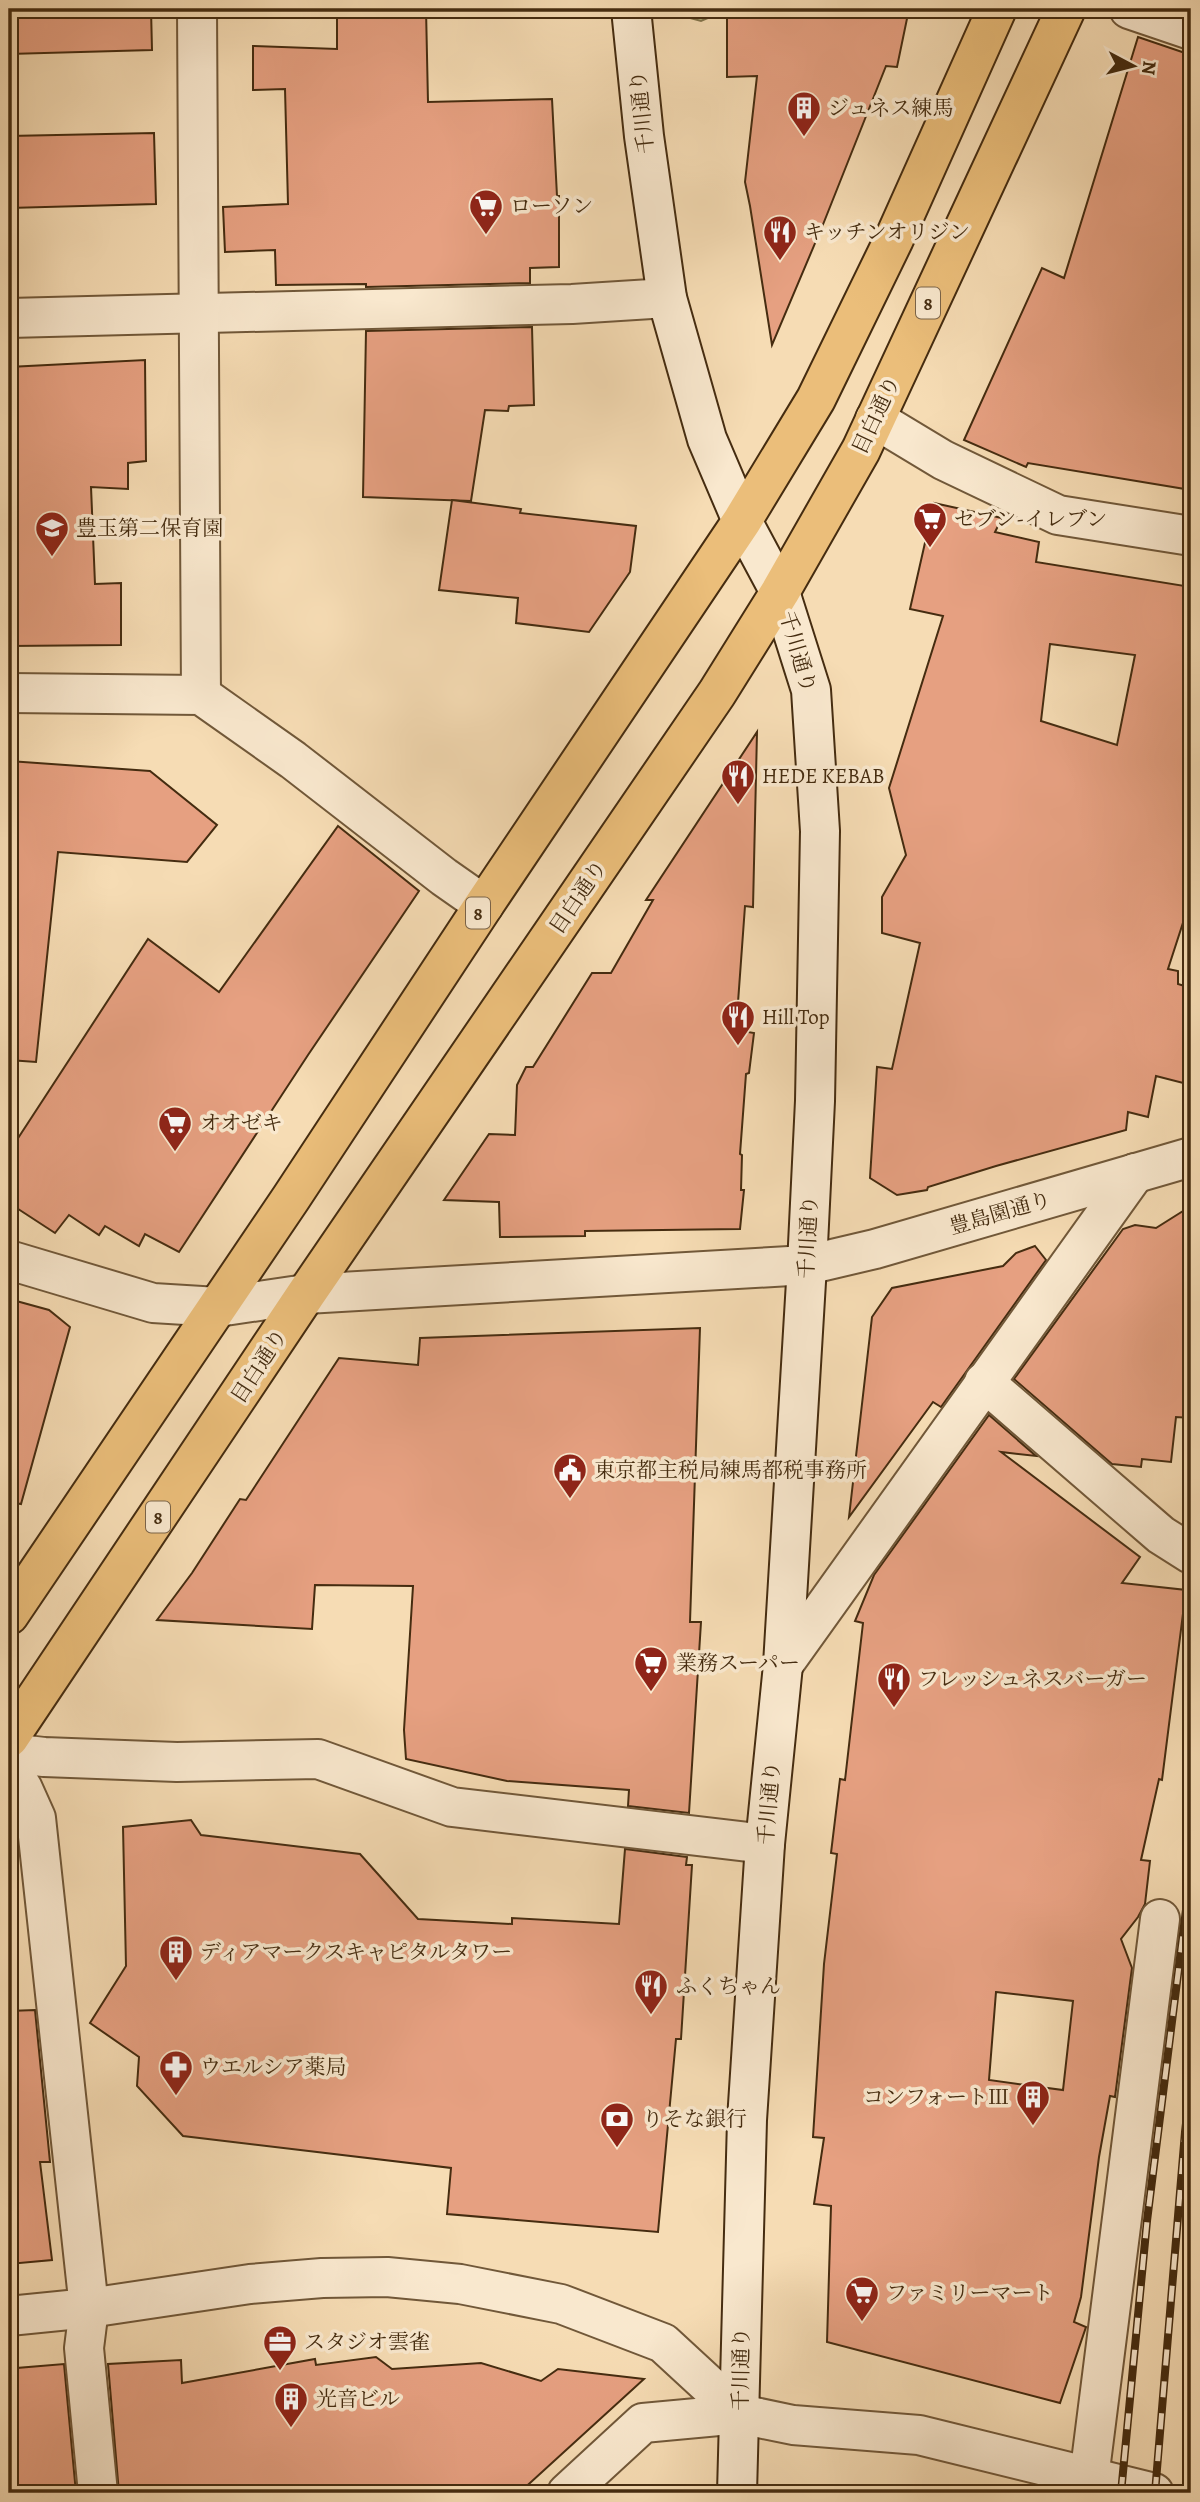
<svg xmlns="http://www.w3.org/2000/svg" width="1200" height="2502" font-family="Alegreya,'Noto Serif JP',serif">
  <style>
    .green { fill: #c1bf8a; stroke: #83764d; stroke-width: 2 }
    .building { fill: #e6a081; stroke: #452c10; stroke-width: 2; fill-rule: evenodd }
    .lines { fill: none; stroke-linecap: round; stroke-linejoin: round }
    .minor-casing { stroke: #715839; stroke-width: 42 }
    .tertiary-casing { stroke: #715839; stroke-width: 42 }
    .secondary-casing { stroke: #452c10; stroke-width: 42 }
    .primary-casing { stroke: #452c10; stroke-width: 42 }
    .minor { stroke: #f9e8ce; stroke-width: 38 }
    .tertiary { stroke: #f9e8ce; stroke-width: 38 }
    .secondary { stroke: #f9e8ce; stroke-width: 38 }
    .primary { stroke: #ebbe7a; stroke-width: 38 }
    .rail-casing { stroke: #452c10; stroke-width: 8 }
    .rail { stroke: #f9e8ce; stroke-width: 5; stroke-dasharray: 16; stroke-linecap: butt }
    .labels { text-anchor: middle; stroke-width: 7; stroke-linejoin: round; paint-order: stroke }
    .shield { fill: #f9e8ce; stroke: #7b6449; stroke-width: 2 }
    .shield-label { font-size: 19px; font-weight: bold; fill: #452c10 }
    .poi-label { font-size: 21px; fill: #452c10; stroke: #f9e8ce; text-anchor: start }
    .street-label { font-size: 21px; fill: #452c10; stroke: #f9e8ce }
  </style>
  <rect width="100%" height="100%" fill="#f6dcb4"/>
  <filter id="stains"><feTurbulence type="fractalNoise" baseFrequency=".00286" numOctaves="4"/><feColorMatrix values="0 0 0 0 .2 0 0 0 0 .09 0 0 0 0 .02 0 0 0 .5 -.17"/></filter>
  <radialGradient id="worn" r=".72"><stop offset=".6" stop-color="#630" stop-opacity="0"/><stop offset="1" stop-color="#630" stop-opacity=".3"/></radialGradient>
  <!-- green -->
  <path class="green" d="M689,9H710V17L701,21L690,18Z"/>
  <!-- building -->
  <g class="building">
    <path d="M9,9H151L152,50L9,54Z"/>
    <path d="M337,9H426L428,102L552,99L557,196H559V267L530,268V283L366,287V284L276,285L275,250L225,252L223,207L288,204L285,89L253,90V46L337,49Z"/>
    <path d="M727,9H909L897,67L886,66L824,222L772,345L750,206L745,182L757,76L727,77Z"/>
    <path d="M1138,37L1191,55V490L1028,463L1026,467L964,440L1042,268L1064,278Z"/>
    <path d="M154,133L156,204L9,208V136Z"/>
    <path d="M532,327L534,405L509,406L508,411L485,410L471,501L363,497L366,331Z"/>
    <path d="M145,360L146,461L128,463V489L91,487L95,584L121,583V645L9,646V367Z"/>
    <path d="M452,500L521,509L520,513L636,526L630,572L589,632L516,623L518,598L439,590Z"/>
    <path d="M934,503L1002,518L995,532L1039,542L1036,562L1191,587V898L1168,969L1178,971V984L1191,988V1085L1156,1076L1148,1117L1128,1112L1126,1130L996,1166L928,1187L927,1190L897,1195L870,1178L877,1067L892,1069L920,943L882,933V897L906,855L889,788L943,616L910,609ZM1050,644L1135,655L1117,745L1041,721Z"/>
    <path d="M757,732L753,907L745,906L736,1030L754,1033L749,1073L746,1074L740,1154L742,1155L741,1190H744L740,1229L585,1231V1236L500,1237L499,1202L444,1200L489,1134L515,1135L517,1085L526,1067H533L592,973H611L653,900H646Z"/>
    <path d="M9,761L150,771L217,825L187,862L58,852L36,1062L9,1060Z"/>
    <path d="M338,826L419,891L308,1055L179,1252L145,1234L139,1246L105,1226L99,1235L69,1215L55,1233L9,1203V1152L148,939L219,992Z"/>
    <path d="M1191,1206V1418L1176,1417L1171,1462L1142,1459L1141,1467L1112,1464L1014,1379L1123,1229L1135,1225L1156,1228Z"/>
    <path d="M1035,1246L1046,1260L941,1407L933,1402L849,1517L872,1317L892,1288L1003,1266L1016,1253Z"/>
    <path d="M9,1299L49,1310L70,1327L21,1504L9,1502Z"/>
    <path d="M700,1328L690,1622H701L689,1813L628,1806L629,1790L507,1781L406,1759L404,1730L413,1586L315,1585L312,1629L157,1620L192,1573L240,1499L246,1500L339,1358L418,1365L420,1338Z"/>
    <path d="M989,1415L1036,1456L1001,1452L1140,1557L1122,1583L1186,1590L1162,1780L1159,1779L1141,1860L1150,1861L1145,1904L1138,1917L1121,1939L1132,1968L1115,2097L1110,2096L1099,2157L1081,2297L1074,2322L1086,2327L1060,2403L827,2342L831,2206L814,2204L824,2138L813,2137L824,1964L837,1854L831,1853L840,1779L845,1780L863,1623L855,1621L874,1575ZM996,1992L1073,2001L1063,2090L989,2080Z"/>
    <path d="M191,1820L201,1835L360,1854L418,1919L512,1924V1918L619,1924L625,1849L687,1857L686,1865H692L681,2039H676L658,2232L447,2214L451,2168L183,2136L137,2086L139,2057L90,2023L126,1966L123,1827Z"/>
    <path d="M35,2010L50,2162H40L52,2260L9,2264V2011Z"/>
    <path d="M376,2357L392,2369L481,2363L541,2381L558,2369L644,2379L519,2493H346L345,2486L301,2493H119L108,2364L181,2360L182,2383L315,2359L316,2365Z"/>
    <path d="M64,2364L76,2493H9V2372L17,2371V2368Z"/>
  </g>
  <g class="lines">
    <!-- minor casing -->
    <g class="minor-casing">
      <g id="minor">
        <path d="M197,9L201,695"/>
        <path d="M1129,9L1191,30"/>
        <path d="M9,318L572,304L667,298"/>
        <path d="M875,419L943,460L1058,515L1191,536"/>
        <path d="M9,693L201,695L293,760L444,877L484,905"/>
        <path d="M9,1260L153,1303L218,1307"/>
        <path d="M984,1382L1161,1535L1191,1554"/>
        <path d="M783,1665L1135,1173"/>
        <path d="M9,1753L44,1757L177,1762L318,1759L452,1807L765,1844"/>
        <path d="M9,1766L23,1789L36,1818L89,2308L84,2348L98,2493"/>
        <path d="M1089,2478L1160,1919"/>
      </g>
    </g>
    <!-- tertiary casing -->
    <g class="tertiary-casing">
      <g id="tertiary">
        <path d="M218,1307L306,1294L807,1265L875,1249L1191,1157"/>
        <path d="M9,2316L89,2308L250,2284L322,2278L387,2277L460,2284L561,2304L663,2343L740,2414L793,2425L919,2435L1154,2493"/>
        <path d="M567,2493L643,2423L740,2414"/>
      </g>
    </g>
    <!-- secondary casing -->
    <g class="secondary-casing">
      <path id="secondary" d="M631,9L644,136L667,298L707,439L742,521L780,592L811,690L820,831L815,1101L807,1265L783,1665L765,1844L747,2120L737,2493"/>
    </g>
    <!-- primary casing -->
    <g class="primary-casing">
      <g id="primary">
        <path d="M9,1615L291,1198L484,905L742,521L816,399L894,239L997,9"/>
        <path d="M9,1738L306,1294L717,693L780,592L861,450L1066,9"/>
      </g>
    </g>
    <!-- minor -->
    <use href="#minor" class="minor"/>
    <!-- tertiary -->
    <use href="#tertiary" class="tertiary"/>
    <!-- secondary -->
    <use href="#secondary" class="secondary"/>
    <!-- primary -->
    <use href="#primary" class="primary"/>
    <!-- rail casing -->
    <g class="rail-casing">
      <g id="rail">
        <path d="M1121,2493L1147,2221L1191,1870"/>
        <path d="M1155,2493L1185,2132L1191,2080"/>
      </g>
    </g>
    <!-- rail -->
    <use href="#rail" class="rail"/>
  </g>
  <!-- icons -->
  <defs>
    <g id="building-pin" transform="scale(1.75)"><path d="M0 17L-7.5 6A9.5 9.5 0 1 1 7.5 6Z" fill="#8f2418" stroke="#f9e8ce"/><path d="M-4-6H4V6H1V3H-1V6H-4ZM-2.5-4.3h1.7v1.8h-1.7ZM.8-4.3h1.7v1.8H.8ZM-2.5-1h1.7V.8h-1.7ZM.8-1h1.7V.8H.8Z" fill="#fff"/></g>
    <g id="supermarket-pin" transform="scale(1.75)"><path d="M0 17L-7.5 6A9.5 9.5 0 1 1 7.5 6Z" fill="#8f2418" stroke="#f9e8ce"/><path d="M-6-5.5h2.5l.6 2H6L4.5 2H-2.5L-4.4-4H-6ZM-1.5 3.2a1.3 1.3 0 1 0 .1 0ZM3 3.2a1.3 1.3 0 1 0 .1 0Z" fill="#fff"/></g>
    <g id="restaurant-pin" transform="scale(1.75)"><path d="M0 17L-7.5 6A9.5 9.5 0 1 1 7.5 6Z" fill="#8f2418" stroke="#f9e8ce"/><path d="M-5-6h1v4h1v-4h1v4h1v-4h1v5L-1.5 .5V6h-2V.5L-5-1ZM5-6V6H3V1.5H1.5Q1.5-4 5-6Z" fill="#fff"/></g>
    <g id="school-pin" transform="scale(1.75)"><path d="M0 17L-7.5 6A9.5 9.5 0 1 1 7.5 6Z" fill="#8f2418" stroke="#f9e8ce"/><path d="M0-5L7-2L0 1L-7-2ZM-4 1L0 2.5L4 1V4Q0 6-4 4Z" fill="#fff"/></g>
    <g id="civic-pin" transform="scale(1.75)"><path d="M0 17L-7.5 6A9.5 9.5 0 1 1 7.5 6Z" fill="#8f2418" stroke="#f9e8ce"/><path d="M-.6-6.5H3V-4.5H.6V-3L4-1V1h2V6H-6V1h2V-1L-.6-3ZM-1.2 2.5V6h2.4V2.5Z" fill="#fff"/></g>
    <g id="pharmacy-pin" transform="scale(1.75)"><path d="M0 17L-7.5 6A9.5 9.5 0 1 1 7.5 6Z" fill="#8f2418" stroke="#f9e8ce"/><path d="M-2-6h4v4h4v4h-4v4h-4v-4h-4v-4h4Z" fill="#fff"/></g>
    <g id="bank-pin" transform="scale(1.75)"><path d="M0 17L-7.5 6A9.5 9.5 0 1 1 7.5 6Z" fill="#8f2418" stroke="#f9e8ce"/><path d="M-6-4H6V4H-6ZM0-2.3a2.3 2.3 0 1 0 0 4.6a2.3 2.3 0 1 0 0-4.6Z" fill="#fff"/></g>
    <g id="office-pin" transform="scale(1.75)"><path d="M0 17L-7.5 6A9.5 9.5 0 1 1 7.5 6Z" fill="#8f2418" stroke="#f9e8ce"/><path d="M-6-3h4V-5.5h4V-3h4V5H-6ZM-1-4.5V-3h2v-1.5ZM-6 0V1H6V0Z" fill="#fff"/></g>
  </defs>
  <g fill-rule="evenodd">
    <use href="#building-pin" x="804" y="108"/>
    <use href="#supermarket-pin" x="486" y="206"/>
    <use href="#restaurant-pin" x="780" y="232"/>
    <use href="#supermarket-pin" x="930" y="519"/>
    <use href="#school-pin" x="52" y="528"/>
    <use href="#restaurant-pin" x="738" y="776"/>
    <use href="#restaurant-pin" x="738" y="1017"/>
    <use href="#supermarket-pin" x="175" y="1123"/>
    <use href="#civic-pin" x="570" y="1470"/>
    <use href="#supermarket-pin" x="651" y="1663"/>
    <use href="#restaurant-pin" x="894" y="1679"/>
    <use href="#building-pin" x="176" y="1952"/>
    <use href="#restaurant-pin" x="651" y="1986"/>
    <use href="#pharmacy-pin" x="176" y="2067"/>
    <use href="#building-pin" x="1033" y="2097"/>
    <use href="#bank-pin" x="617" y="2119"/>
    <use href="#supermarket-pin" x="862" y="2293"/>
    <use href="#office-pin" x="280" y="2342"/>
    <use href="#building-pin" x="291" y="2399"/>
  </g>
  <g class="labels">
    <!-- shield labels -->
    <g class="shield">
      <rect x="916" y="287.5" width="24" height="31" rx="5"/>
      <rect x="466" y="897.5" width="24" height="31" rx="5"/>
      <rect x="146" y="1501.5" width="24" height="31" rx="5"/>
    </g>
    <g class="shield-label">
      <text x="928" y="310">8</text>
      <text x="478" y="920">8</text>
      <text x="158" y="1524">8</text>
    </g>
    <!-- poi labels -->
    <g class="poi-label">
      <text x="828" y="115">ジュネス練馬</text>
      <text x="510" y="213">ローソン</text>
      <text x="804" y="239">キッチンオリジン</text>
      <text x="954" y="526">セブン-イレブン</text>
      <text x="76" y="535">豊玉第二保育園</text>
      <text x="762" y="783">HEDE KEBAB</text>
      <text x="762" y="1024">Hill Top</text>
      <text x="200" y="1130">オオゼキ</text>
      <text x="594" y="1477">東京都主税局練馬都税事務所</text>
      <text x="676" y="1670">業務スーパー</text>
      <text x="918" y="1686">フレッシュネスバーガー</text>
      <text x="200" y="1959">ディアマークスキャピタルタワー</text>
      <text x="676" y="1993">ふくちゃん</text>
      <text x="200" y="2074">ウエルシア薬局</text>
      <text x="1009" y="2104" text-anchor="end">コンフォートⅢ</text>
      <text x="642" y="2126">りそな銀行</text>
      <text x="886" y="2300">ファミリーマート</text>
      <text x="304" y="2349">スタジオ雲雀</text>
      <text x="316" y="2406">光音ビル</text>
    </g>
    <!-- street labels -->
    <g class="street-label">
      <text transform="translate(642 112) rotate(-96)" y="7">千川通り</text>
      <text transform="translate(876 415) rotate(-65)" y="7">目白通り</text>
      <text transform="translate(798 652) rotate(74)" y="7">千川通り</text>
      <text transform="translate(578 897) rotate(-56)" y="7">目白通り</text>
      <text transform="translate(1000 1213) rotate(-16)" y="7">豊島園通り</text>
      <text transform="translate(808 1237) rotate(-87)" y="7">千川通り</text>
      <text transform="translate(259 1366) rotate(-57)" y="7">目白通り</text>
      <text transform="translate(769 1803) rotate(-85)" y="7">千川通り</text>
      <text transform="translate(741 2369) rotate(-89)" y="7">千川通り</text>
    </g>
  </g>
  <!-- margin -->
  <rect width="1200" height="2502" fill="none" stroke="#f6dcb4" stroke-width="35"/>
  <rect x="10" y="10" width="1179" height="2481" fill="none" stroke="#452c10" stroke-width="3.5"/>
  <rect x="18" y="18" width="1165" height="2467" fill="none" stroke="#452c10" stroke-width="2"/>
  <!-- north arrow -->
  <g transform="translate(1133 66) rotate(97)" stroke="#f9e8ce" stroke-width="5" paint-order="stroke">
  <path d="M0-5L12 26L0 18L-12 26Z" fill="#452c10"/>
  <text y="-10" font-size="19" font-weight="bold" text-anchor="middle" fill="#452c10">N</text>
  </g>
  <rect width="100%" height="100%" filter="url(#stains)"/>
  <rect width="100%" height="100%" fill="url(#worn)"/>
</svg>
